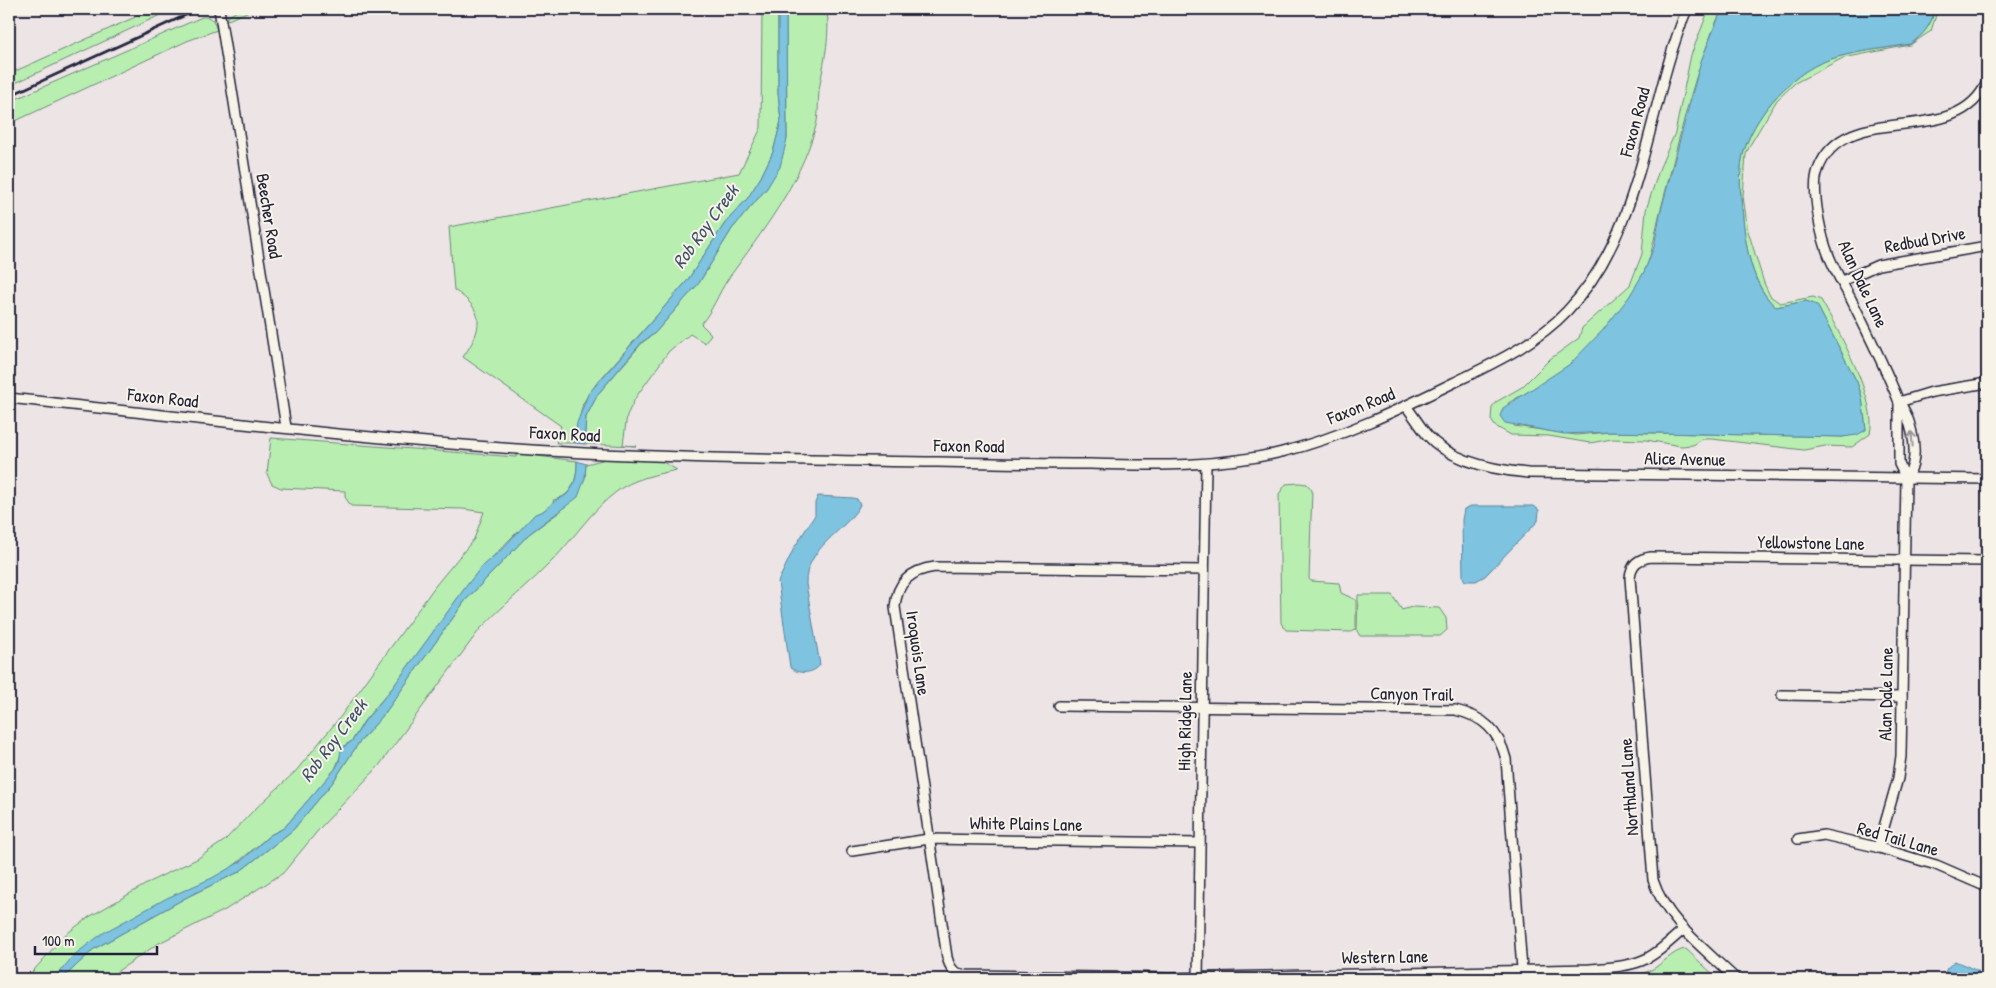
<svg xmlns="http://www.w3.org/2000/svg" width="1996" height="988" font-family="'Patrick Hand',sans-serif">
  <style>
    .green { fill: #b8efb1; stroke: #6d8876 }
    .water { fill: #7ec3df; stroke: #59839d }
    .lines { fill: none; stroke-linecap: round; stroke-linejoin: round }
    .minor-casing { stroke: #22223b; stroke-width: 12 }
    .minor { stroke: #f7f3e8; stroke-width: 9 }
    .rail { stroke: #22223b; stroke-width: 2.5 }
    .oneway { stroke: #97959a }
    .labels { text-anchor: middle; stroke-width: 4; stroke-linejoin: round; paint-order: stroke }
    .street-label { font-size: 18px; fill: #22223b; stroke: #f7f3e8 }
    .water-label { font-size: 19px; font-style: italic; fill: #3e526c; stroke: #f7f3e8 }
  </style>
  <rect width="100%" height="100%" fill="#ece4e5"/>
  <filter id="ink" filterUnits="userSpaceOnUse"><feTurbulence type="fractalNoise" baseFrequency=".02" numOctaves="2"/><feDisplacementMap in="SourceGraphic" scale="10" xChannelSelector="R" yChannelSelector="G"/><feConvolveMatrix kernelMatrix="1 2 1 2 8 2 1 2 1" color-interpolation-filters="sRGB"/></filter>
  <g filter="url(#ink)">
    <!-- green -->
    <g class="green">
      <path d="M153,9H173L9,86V74Z"/>
      <path d="M240,9H254L228,20L226,18Z"/>
      <path d="M762,9H778V93L781,121L773,152L761,177L747,199L725,223L687,281L596,384L583,403L574,443H556L561,426L463,357C483,329 486,310 454,290L449,227L739,173L761,128Z"/>
      <path d="M786,9H827C830,36 825,57 820,84C817,98 820,115 815,129C799,185 762,232 728,279C718,294 713,310 701,324L711,334L705,343L690,334L669,351L636,397L627,415L623,445L636,446L584,444L586,417L598,394L643,342L654,334L699,283L732,229L767,188L787,139Z"/>
      <path d="M1709,9H1722C1693,71 1678,146 1660,212C1655,232 1653,251 1645,270C1630,302 1596,343 1569,365C1551,379 1529,391 1508,403L1514,426L1576,435L1611,432L1843,437L1866,429L1862,397L1857,382L1817,305L1806,301L1776,307C1755,289 1747,254 1744,228C1742,208 1739,187 1741,167C1744,126 1789,73 1828,60C1854,51 1883,49 1910,44C1924,35 1931,25 1935,9H1938L1931,31L1910,45L1843,58L1795,83L1777,100L1750,145L1746,154L1743,196L1748,231L1764,283L1770,296L1780,303L1813,297L1821,300C1838,330 1878,401 1870,434L1852,447L1825,446L1804,450L1712,439H1703L1693,445L1681,446L1646,440L1612,439L1590,443L1549,436L1511,435L1495,426L1491,420L1492,407L1496,402L1522,387L1550,359L1579,338L1582,328L1630,285L1642,254L1646,210L1660,167L1675,133L1691,55Z"/>
      <path d="M202,17H208L213,20L217,30L187,41L9,124V102Z"/>
      <path d="M271,438L516,457L517,455L521,454L577,461C577,479 573,496 553,500L554,502L513,536L476,574L393,687L364,721L352,741L345,745L335,769L284,828L270,835L231,868L62,968L54,979H26L65,935L89,917L157,878L197,859L224,841L252,812L296,771L341,716L436,585L474,539L484,512L463,509L351,506L345,497V491L281,488L272,484L267,474Z"/>
      <path d="M606,459L661,461L677,470C657,474 632,479 616,492C591,511 574,538 553,560C530,584 503,605 480,629L378,767L320,828L283,873L225,910L159,943L106,979H62L94,949L189,896L239,872L293,830L333,782L358,744L385,713L465,601L529,534L561,511L585,478L586,464Z"/>
      <path d="M1299,483L1307,484L1312,490L1309,579L1311,581L1339,583L1341,593L1356,600V629L1351,632L1286,630L1281,623L1279,494L1286,484Z"/>
      <path d="M1358,595H1392L1402,610L1412,607L1439,608L1446,618L1447,630L1440,636H1360L1357,631Z"/>
      <path d="M1686,949L1718,979H1590C1610,979 1630,979 1649,971C1661,966 1673,950 1686,949Z"/>
    </g>
    <!-- water -->
    <g class="water">
      <path d="M778,9H786L787,139L780,167L767,188L732,229L699,283L654,334L642,342L598,394L586,417L584,444L574,443L577,423L588,394L687,281L725,223L747,199L761,177L773,152L781,121L778,93Z"/>
      <path d="M1722,9H1935C1931,25 1924,35 1910,44C1883,49 1854,51 1828,60C1789,73 1744,126 1741,167C1739,187 1742,208 1744,228C1747,254 1755,290 1776,307L1806,301L1817,305L1857,382L1862,397L1866,430L1857,435L1843,437L1611,432L1564,434L1505,423L1500,416L1503,408L1570,364L1603,330L1629,297L1644,272L1654,247L1660,214L1701,61Z"/>
      <path d="M577,461L586,464L585,478L578,497L529,534L465,601L385,713L358,744L333,782L293,830L239,872L189,896L94,949L62,979H54L74,955L103,933L167,898L212,878L240,862L270,835L284,828L335,769L339,762L341,749L352,741L364,722L393,687L467,585L483,565L501,550L535,514C545,512 547,507 555,501C558,498 563,498 566,495C576,486 577,473 577,461Z"/>
      <path d="M818,496L853,498L857,499L860,505C845,532 805,548 806,584L820,665C813,674 798,675 790,667L778,582L794,548L815,515V503Z"/>
      <path d="M1471,506H1534L1539,510L1538,521L1485,576L1476,581H1465L1463,577L1462,520L1464,509Z"/>
      <path d="M1955,961L1987,975V979H1942L1947,968Z"/>
    </g>
    <g class="lines">
      <!-- minor casing -->
      <g class="minor-casing">
        <g id="minor">
          <path d="M219,9L286,427"/>
          <path d="M1842,281L1878,265L1987,246"/>
          <path d="M9,398C195,418 381,442 567,452C690,459 813,460 935,462C987,463 1038,464 1090,464C1154,466 1220,467 1282,452C1342,437 1398,410 1453,383C1492,364 1536,344 1567,311C1644,231 1646,108 1687,9"/>
          <path d="M1899,402L1932,392L1987,383"/>
          <path d="M1899,402V464L1906,478"/>
          <path d="M1406,406C1413,415 1420,426 1427,435C1450,461 1495,470 1528,473L1987,479"/>
          <path d="M1204,570L935,567C911,570 897,582 895,607L947,957C950,969 954,973 966,975L1170,978L1590,969C1642,965 1645,964 1684,929"/>
          <path d="M1782,695L1902,697"/>
          <path d="M1059,706L1455,710C1483,716 1499,731 1506,759L1522,969"/>
          <path d="M1798,839L1824,835L1876,847L1936,865L1987,887"/>
          <path d="M1878,848L1898,778L1901,756L1906,478C1908,473 1913,468 1913,463C1917,445 1910,416 1899,402C1885,367 1868,333 1851,299C1842,283 1832,266 1826,248C1820,230 1811,188 1818,170C1845,96 1956,152 1987,82"/>
          <path d="M852,851L929,839L1200,843"/>
          <path d="M1198,979L1206,464"/>
          <path d="M1736,979C1706,950 1666,921 1653,880L1630,578C1631,564 1638,559 1651,557L1987,561"/>
        </g>
      </g>
      <!-- minor -->
      <use href="#minor" class="minor"/>
      <!-- rail -->
      <path class="rail" d="M9,96L199,9"/>
    </g>
    <!-- one-way arrows -->
    <defs><path id="oneway-shaft" d="M-6 0H5M1.5-3L5.5 0L1.5 3" fill="none" stroke-width="1.6" stroke-linecap="round" stroke-linejoin="round" transform="scale(1.25)"/></defs>
    <use class="oneway" href="#oneway-shaft" transform="translate(1912 439) rotate(-95)"/>
  </g>
  <g class="labels">
    <!-- street labels -->
    <g class="street-label">
      <text transform="translate(1635 122) rotate(-75)" y="6">Faxon Road</text>
      <text transform="translate(269 216) rotate(81)" y="6">Beecher Road</text>
      <text transform="translate(1925 240) rotate(-10)" y="6">Redbud Drive</text>
      <text transform="translate(1863 284) rotate(65)" y="6">Alan Dale Lane</text>
      <text transform="translate(163 398) rotate(6)" y="6">Faxon Road</text>
      <text transform="translate(1361 406) rotate(-22)" y="6">Faxon Road</text>
      <text transform="translate(565 434) rotate(3)" y="6">Faxon Road</text>
      <text transform="translate(969 446) rotate(1)" y="6">Faxon Road</text>
      <text transform="translate(1685 459) rotate(1)" y="6">Alice Avenue</text>
      <text transform="translate(1811 543) rotate(1)" y="6">Yellowstone Lane</text>
      <text transform="translate(918 653) rotate(82)" y="6">Iroquois Lane</text>
      <text transform="translate(1412 694) rotate(1)" y="6">Canyon Trail</text>
      <text transform="translate(1886 694) rotate(-89)" y="6">Alan Dale Lane</text>
      <text transform="translate(1185 721) rotate(-89)" y="6">High Ridge Lane</text>
      <text transform="translate(1629 787) rotate(-94)" y="6">Northland Lane</text>
      <text transform="translate(1026 824) rotate(1)" y="6">White Plains Lane</text>
      <text transform="translate(1898 839) rotate(16)" y="6">Red Tail Lane</text>
      <text transform="translate(1385 957) rotate(-1)" y="6">Western Lane</text>
    </g>
    <!-- water labels -->
    <g class="water-label">
      <text transform="translate(705 226) rotate(-54)" y="7">Rob Roy Creek</text>
      <text transform="translate(333 740) rotate(-53)" y="7">Rob Roy Creek</text>
    </g>
  </g>
  <!-- margin -->
  <rect width="1996" height="988" fill="none" stroke="#f7f3e8" stroke-width="30"/>
  <rect x="15" y="15" width="1966" height="958" fill="none" stroke="#22223b" stroke-width="2" filter="url(#ink)"/>
  <!-- scale -->
  <path d="M35 946v8h122v-8" fill="none" stroke="#22223b" stroke-width="2.5"/>
  <text x="42" y="946" font-size="15" fill="#22223b" stroke="#f7f3e8" stroke-width="4" paint-order="stroke">100 m</text>
</svg>
